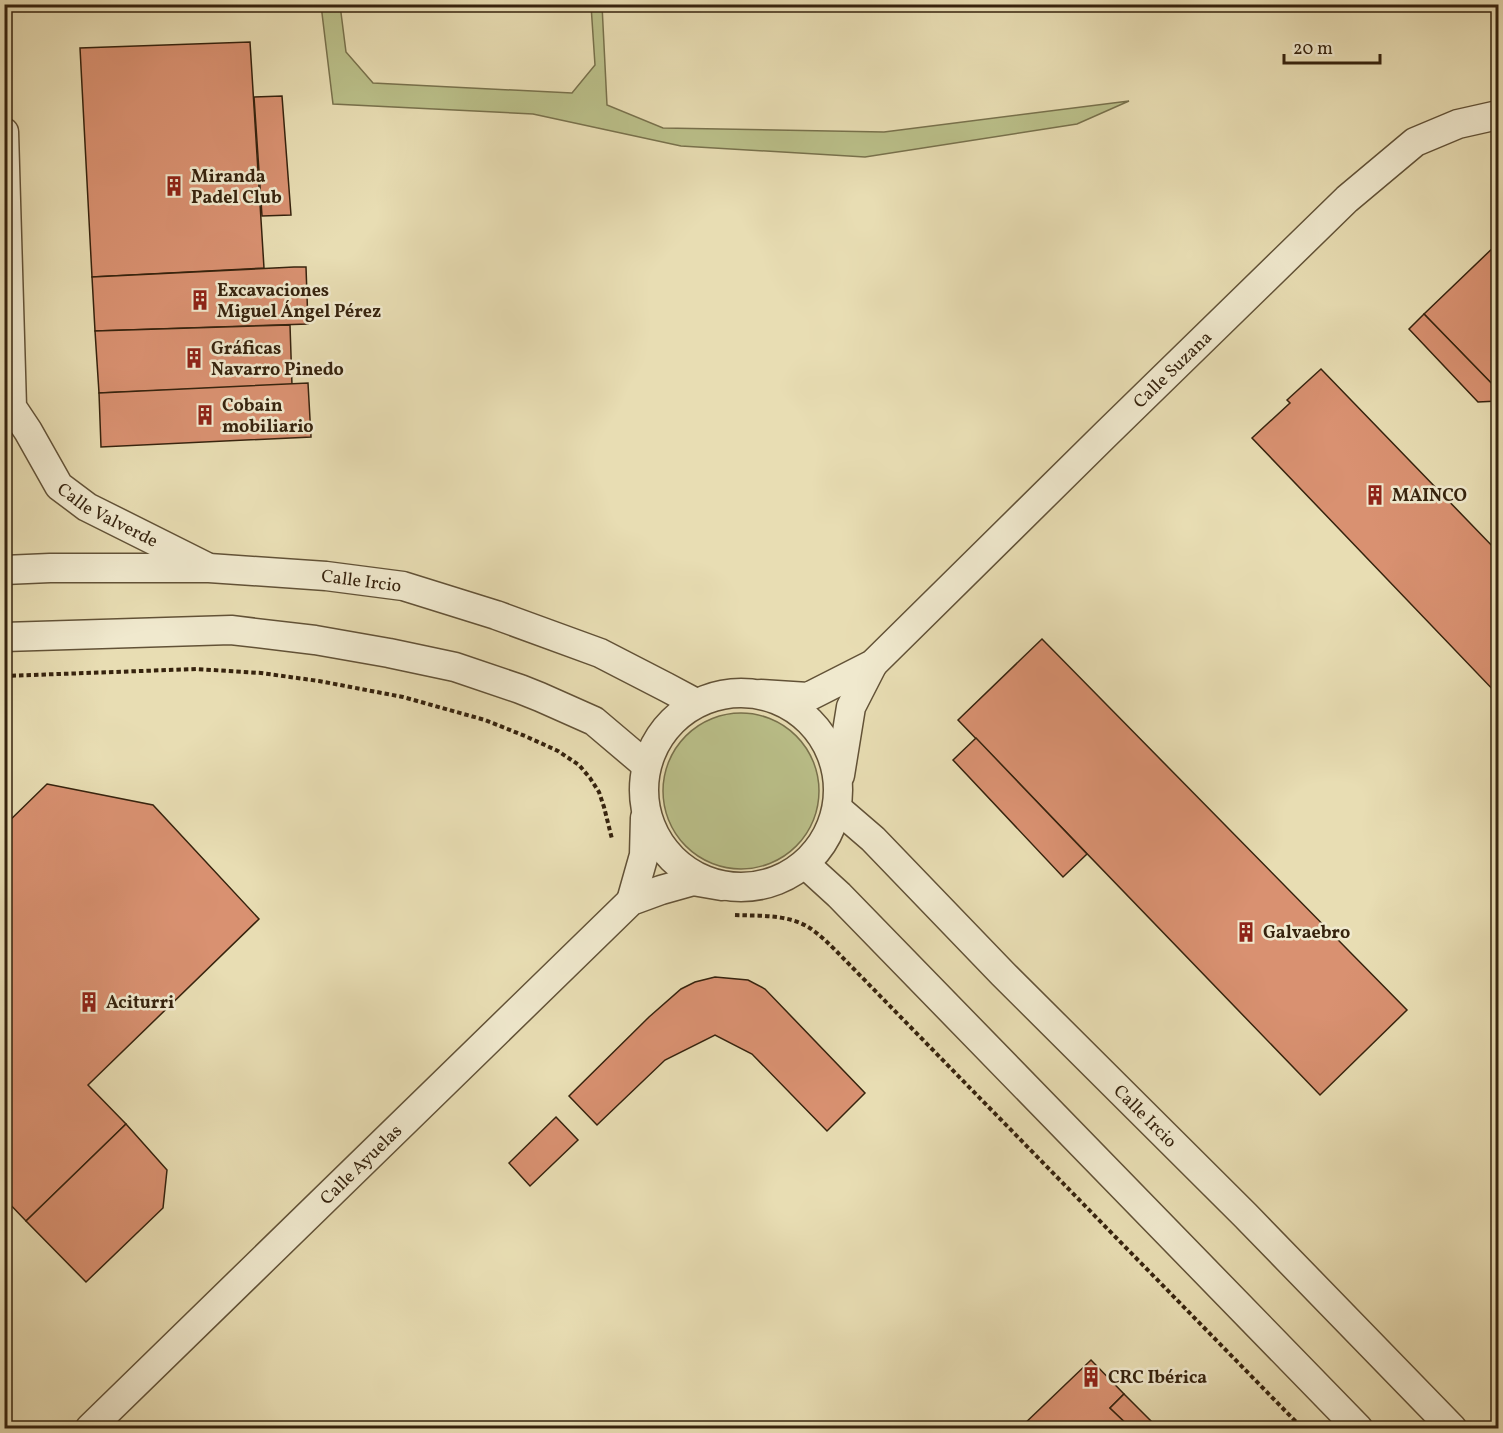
<svg xmlns="http://www.w3.org/2000/svg" width="1503" height="1433" font-family="Vollkorn,serif">
  <style>
    .green { fill: #babf89; stroke: #78714c; stroke-width: 1.5 }
    .building { fill: #d99171; stroke: #36230e; stroke-width: 1.5 }
    .lines { fill: none; stroke-linecap: round; stroke-linejoin: round }
    .street-casing { stroke: #625237; stroke-width: 31 }
    .path { stroke: #36230e; stroke-width: 4; stroke-dasharray: 4.5 3; stroke-linecap: butt }
    .street { stroke: #f0e9ce; stroke-width: 28 }
    .labels { text-anchor: middle; stroke-width: 5; stroke-linejoin: round; paint-order: stroke }
    .poi-label { font-size: 18px; font-weight: bold; fill: #36230e; stroke: #f0e9ce; text-anchor: start }
    .street-label { font-size: 18px; fill: #36230e; stroke: #f0e9ce }
  </style>
  <rect width="100%" height="100%" fill="#e8ddb3"/>
  <filter id="stains"><feTurbulence type="fractalNoise" baseFrequency=".00333" numOctaves="4"/><feColorMatrix values="0 0 0 0 .2 0 0 0 0 .09 0 0 0 0 .02 0 0 0 .5 -.17"/></filter>
  <radialGradient id="worn" r=".72"><stop offset=".6" stop-color="#630" stop-opacity="0"/><stop offset="1" stop-color="#630" stop-opacity=".3"/></radialGradient>
  <!-- green -->
  <g class="green">
    <path d="M321,5H340L346,52L373,83L572,93L595,65L591,5H602L607,105L663,128L884,132L1129,101L1077,124L865,157L681,146L533,114L333,104Z"/>
    <circle cx="741" cy="791" r="78"/>
  </g>
  <!-- building -->
  <g class="building">
    <path d="M250,42L264,268L92,277L80,48Z"/>
    <path d="M282,96L291,215L262,216L254,97Z"/>
    <path d="M1498,243V390L1424,314Z"/>
    <path d="M294,267H306L308,324L95,331L92,277Z"/>
    <path d="M1424,314L1498,390V401L1478,402L1409,329Z"/>
    <path d="M290,325L292,385L99,393L95,331Z"/>
    <path d="M1321,369L1498,552V695L1252,438L1290,403L1287,400Z"/>
    <path d="M308,383L311,437L101,447L99,393Z"/>
    <path d="M1042,639L1407,1010L1320,1095L958,720Z"/>
    <path d="M976,738L1087,854L1063,877L953,760Z"/>
    <path d="M47,784L153,805L259,919L88,1085L126,1124L26,1221L4,1198V826Z"/>
    <path d="M715,977L748,980L765,989L865,1093L827,1131L752,1054L715,1035L665,1060L597,1125L569,1096L649,1017L681,989L695,982Z"/>
    <path d="M556,1117L578,1140L530,1186L509,1163Z"/>
    <path d="M126,1124L167,1170L163,1208L86,1282L26,1221Z"/>
    <path d="M1091,1360L1124,1394L1110,1408L1131,1428H1020Z"/>
    <path d="M1124,1394L1158,1428H1131L1110,1408Z"/>
  </g>
  <g class="lines">
    <!-- street casing -->
    <g class="street-casing">
      <g id="street">
        <path id="s1" d="M4,132L12,407L28,431L59,486L87,507L205,566"/>
        <path id="s2" d="M4,570L50,568H209L326,576L403,586L496,615L600,653L666,687L696,703"/>
        <path d="M4,637L231,630L315,640L389,653L455,667L520,689L540,697L594,721L646,765"/>
        <circle cx="741" cy="790" r="97"/>
        <path id="s3" d="M761,694L808,697L873,664L1105,435L1347,199L1415,142L1458,124L1498,115"/>
        <path d="M840,775L851,707L873,664"/>
        <path id="s4" d="M837,808L873,839L1003,974L1245,1215L1452,1428"/>
        <path d="M805,864L839,895L1358,1428"/>
        <path d="M631,901L644,855L645,818"/>
        <path id="s5" d="M90,1428L631,901L661,890L693,881L722,886"/>
      </g>
    </g>
    <!-- path -->
    <g class="path">
      <path d="M4,676L196,669L261,673L319,681L403,697L485,720L525,736L558,751L579,765L590,778L599,792L604,807L612,839"/>
      <path d="M735,915C762,916 792,914 814,931C826,940 836,951 846,961L1302,1428"/>
    </g>
    <!-- street -->
    <use href="#street" class="street"/>
  </g>
  <!-- icons -->
  <defs>
    <g id="building-bare" transform="scale(1.62)"><path d="M-4-6H4V6H1V3H-1V6H-4ZM-2.5-4.3h1.7v1.8h-1.7ZM.8-4.3h1.7v1.8H.8ZM-2.5-1h1.7V.8h-1.7ZM.8-1h1.7V.8H.8Z" fill="#8f2418" stroke="#f0e9ce" stroke-width="2.5" paint-order="stroke"/></g>
  </defs>
  <g fill-rule="evenodd">
    <use href="#building-bare" x="174" y="186"/>
    <use href="#building-bare" x="200" y="300"/>
    <use href="#building-bare" x="194" y="358"/>
    <use href="#building-bare" x="205" y="415"/>
    <use href="#building-bare" x="1375" y="495"/>
    <use href="#building-bare" x="1246" y="932"/>
    <use href="#building-bare" x="89" y="1002"/>
    <use href="#building-bare" x="1091" y="1377"/>
  </g>
  <g class="labels">
    <!-- poi labels -->
    <g class="poi-label">
      <text x="191" y="182">Miranda<tspan x="191" dy="21">Padel Club</tspan></text>
      <text x="217" y="296">Excavaciones<tspan x="217" dy="21">Miguel Ángel Pérez</tspan></text>
      <text x="211" y="354">Gráficas<tspan x="211" dy="21">Navarro Pinedo</tspan></text>
      <text x="222" y="411">Cobain<tspan x="222" dy="21">mobiliario</tspan></text>
      <text x="1392" y="501">MAINCO</text>
      <text x="1263" y="938">Galvaebro</text>
      <text x="106" y="1008">Aciturri</text>
      <text x="1108" y="1383">CRC Ibérica</text>
    </g>
    <!-- street labels -->
    <g class="street-label">
      <text dy="6" stroke="none"><textPath href="#s3" startOffset="540">Calle Suzana</textPath></text>
      <text dy="6" stroke="none"><textPath href="#s1" startOffset="424">Calle Valverde</textPath></text>
      <text dy="6" stroke="none"><textPath href="#s2" startOffset="358">Calle Ircio</textPath></text>
      <text dy="6" stroke="none"><textPath href="#s4" startOffset="436">Calle Ircio</textPath></text>
      <text dy="6" stroke="none"><textPath href="#s5" startOffset="378">Calle Ayuelas</textPath></text>
    </g>
  </g>
  <!-- margin -->
  <rect width="1503" height="1433" fill="none" stroke="#e8ddb3" stroke-width="24"/>
  <rect x="6" y="6" width="1491" height="1421" fill="none" stroke="#36230e" stroke-width="3"/>
  <rect x="12" y="12" width="1479" height="1409" fill="none" stroke="#36230e" stroke-width="1.5"/>
  <!-- scale -->
  <path d="M1284 54v9h96v-9" fill="none" stroke="#36230e" stroke-width="3"/>
  <text x="1293" y="54" font-size="18" fill="#36230e" stroke="#f0e9ce" stroke-width="4.5" paint-order="stroke">20 m</text>
  <rect width="100%" height="100%" filter="url(#stains)"/>
  <rect width="100%" height="100%" fill="url(#worn)"/>
</svg>
